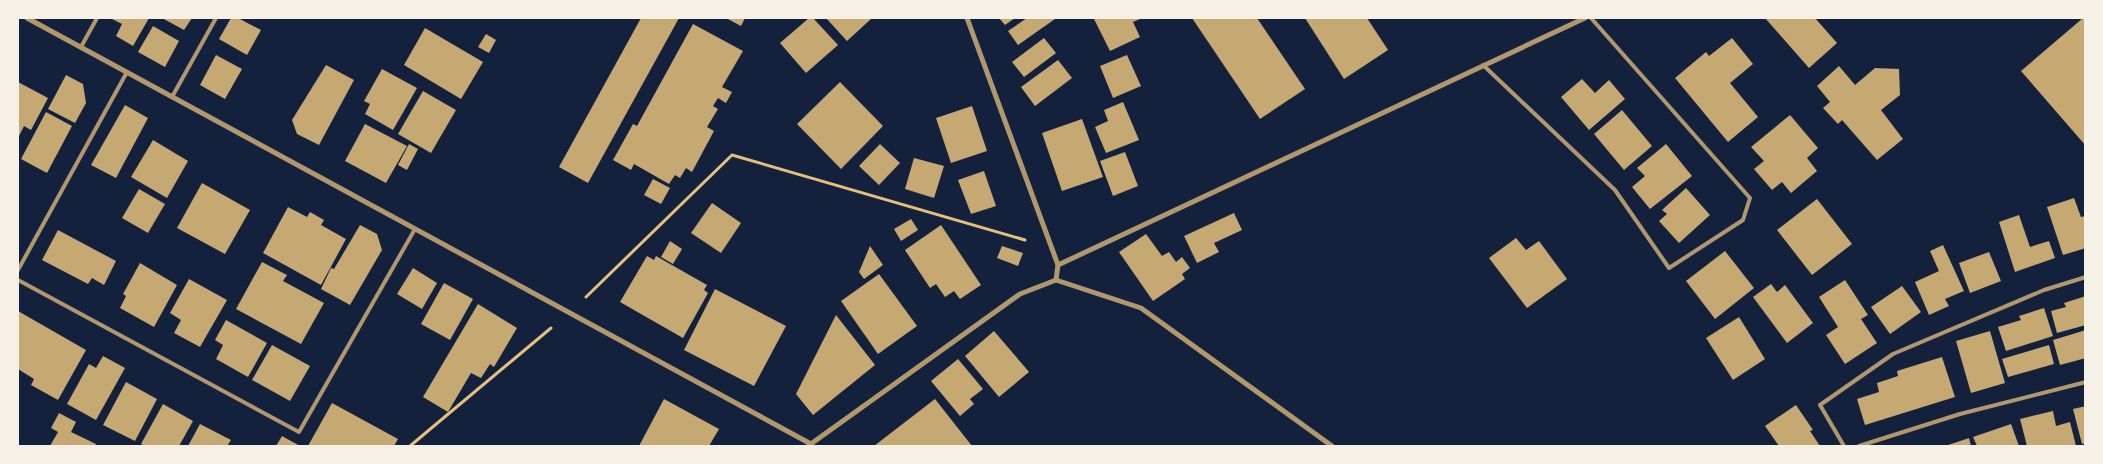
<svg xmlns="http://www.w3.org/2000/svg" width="2103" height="464" font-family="'Fira Sans Condensed',sans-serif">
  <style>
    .building { fill: #c6a872 }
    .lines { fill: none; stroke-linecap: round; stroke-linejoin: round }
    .path { stroke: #e5c07b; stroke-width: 3 }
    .service { stroke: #b1986c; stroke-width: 4 }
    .minor { stroke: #b1986c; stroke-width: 5 }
  </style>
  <rect width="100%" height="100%" fill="#14213d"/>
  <!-- building -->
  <g class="building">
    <path d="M110,18H149L133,46L116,36L122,24Z"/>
    <path d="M162,18H192L184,30Z"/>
    <path d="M231,18H238L261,30L247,55L219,39Z"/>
    <path d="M641,18H679L588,183L559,167Z"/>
    <path d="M726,18H745L741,26Z"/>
    <path d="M809,18H813L838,45L806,73L780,43Z"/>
    <path d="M826,18H872L847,41Z"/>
    <path d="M999,18H1015L1005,25Z"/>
    <path d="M1027,18L1055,19L1018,45L1008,31Z"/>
    <path d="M1098,18H1139L1140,19L1133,22L1140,37L1110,51L1094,19Z"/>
    <path d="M1192,18H1257L1305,89L1260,119Z"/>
    <path d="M1305,18H1367L1388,50L1344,79Z"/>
    <path d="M1765,18H1815L1837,43L1809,68Z"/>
    <path d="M2083,18H2086V146L2021,71Z"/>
    <path d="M693,24L743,51L722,87L732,92L726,103L718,98L713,106L718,109L707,127L714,131L692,172L686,168L680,178L675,175L669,184L634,164L631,170L613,160L633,124L637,126Z"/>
    <path d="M153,26L179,41L165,67L138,52Z"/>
    <path d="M425,28L483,62L461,99L404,65Z"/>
    <path d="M486,34L496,40L489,53L478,47Z"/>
    <path d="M1044,38L1056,53L1024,77L1012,62Z"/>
    <path d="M1732,38L1753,64L1730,83L1758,117L1728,142L1675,78L1706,52L1709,56Z"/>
    <path d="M216,55L242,69L225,99L200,85Z"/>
    <path d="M1127,55L1141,86L1113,98L1100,66Z"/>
    <path d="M1058,60L1072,78L1035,106L1021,87Z"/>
    <path d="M326,65L354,80L319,145L297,134L292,120Z"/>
    <path d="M1839,66L1855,85L1875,68L1899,69L1900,95L1881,110L1903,139L1877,160L1842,120L1838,124L1823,108L1830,102L1817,86Z"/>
    <path d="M382,69L417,88L393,130L365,114L370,104L364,101Z"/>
    <path d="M66,75L83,84L86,103L75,123L48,109Z"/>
    <path d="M1582,79L1595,93L1609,80L1625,99L1589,130L1561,97Z"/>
    <path d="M18,82L48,98L31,130L24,126L19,136Z"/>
    <path d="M840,82L883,126L841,169L797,124Z"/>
    <path d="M423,91L456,110L431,153L398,134Z"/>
    <path d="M1123,102L1139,140L1106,153L1095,127L1108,121L1104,110Z"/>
    <path d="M125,105L148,118L116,178L91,165Z"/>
    <path d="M972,106L987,151L951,163L936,118Z"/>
    <path d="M1622,110L1652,146L1624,170L1594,134Z"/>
    <path d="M46,112L72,126L47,173L21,159Z"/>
    <path d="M1790,115L1818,148L1807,158L1817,171L1791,193L1782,182L1772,190L1754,169L1764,161L1751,147Z"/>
    <path d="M1082,119L1103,177L1062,191L1042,133Z"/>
    <path d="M365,124L407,146L386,183L345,161Z"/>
    <path d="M153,140L188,161L167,198L131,177Z"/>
    <path d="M409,144L418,149L407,170L398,165Z"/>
    <path d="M880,144L900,163L879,185L859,166Z"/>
    <path d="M1666,144L1692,176L1650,209L1632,187L1645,176L1637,168Z"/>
    <path d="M1125,152L1138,186L1113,196L1100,161Z"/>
    <path d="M914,158L944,166L934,198L905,189Z"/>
    <path d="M984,171L996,206L971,214L958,180Z"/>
    <path d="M653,179L670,188L661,204L644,195Z"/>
    <path d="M202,183L250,210L225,254L177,228Z"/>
    <path d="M1686,188L1710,215L1679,243L1659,221L1667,214L1662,210Z"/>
    <path d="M139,189L165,204L148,233L122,218Z"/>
    <path d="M2074,198L2081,217L2086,216V248L2063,255L2047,207Z"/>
    <path d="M1817,199L1852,244L1812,275L1777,230Z"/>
    <path d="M712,203L741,223L721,253L691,233Z"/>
    <path d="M288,207L307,217L310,212L324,220L321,225L346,239L321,285L263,253Z"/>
    <path d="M1234,213L1242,230L1214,243L1219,252L1197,263L1184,236Z"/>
    <path d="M2019,215L2030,247L2049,241L2055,258L2015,272L1999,222Z"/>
    <path d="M911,219L918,230L901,241L894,229Z"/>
    <path d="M360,225L377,234L382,250L350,305L321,289L331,268L334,269Z"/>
    <path d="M941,225L981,285L960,299L954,291L945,297L936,284L930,288L905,250Z"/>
    <path d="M58,230L116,261L104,285L92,278L88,284L42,260Z"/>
    <path d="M1146,234L1162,256L1169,252L1176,262L1182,257L1190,268L1182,274L1185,279L1153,301L1119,252Z"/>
    <path d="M1516,238L1526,250L1539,241L1567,279L1527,308L1489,258Z"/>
    <path d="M670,241L682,249L673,264L661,257Z"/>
    <path d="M1943,245L1964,291L1945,299L1949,306L1929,315L1915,282L1939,271L1930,251Z"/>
    <path d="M870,246L883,265L864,279L859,272Z"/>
    <path d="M1002,246L1023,253L1018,266L997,258Z"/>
    <path d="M1725,251L1754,288L1715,319L1686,281Z"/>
    <path d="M1989,252L2001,281L1970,293L1959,263Z"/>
    <path d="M647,256L654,260L656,256L707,285L704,290L708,293L683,338L620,302Z"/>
    <path d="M262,262L287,275L283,281L324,303L301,344L236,309Z"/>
    <path d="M140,263L177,285L154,327L120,308L126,296L123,294Z"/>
    <path d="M413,268L437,283L422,309L397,294Z"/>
    <path d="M879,274L917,326L878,354L841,301Z"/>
    <path d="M189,279L227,300L200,347L174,333L181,320L170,313Z"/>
    <path d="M1845,280L1868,315L1861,319L1877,343L1845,364L1826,335L1838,327L1819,297Z"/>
    <path d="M444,283L473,299L450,340L421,324Z"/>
    <path d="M1771,284L1777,292L1785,285L1813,323L1787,343L1753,297Z"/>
    <path d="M1902,286L1921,312L1890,334L1871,307Z"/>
    <path d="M715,289L786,326L754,386L684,350Z"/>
    <path d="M2086,296V325L2057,333L2051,311L2066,307L2064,303Z"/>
    <path d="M478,304L517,328L494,367L490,364L481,378L471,373L448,412L423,397Z"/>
    <path d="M2044,308L2053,336L2006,351L1998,327L2021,320L2019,316Z"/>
    <path d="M18,311L86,350L58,400L31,385L34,379L18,369Z"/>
    <path d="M836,315L875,365L813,415L796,394Z"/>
    <path d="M1739,317L1765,359L1733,380L1706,338Z"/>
    <path d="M226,320L267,343L248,377L216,359L223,345L215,340Z"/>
    <path d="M2086,330V358L2060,365L2053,340Z"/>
    <path d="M994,331L1029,372L999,397L965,356Z"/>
    <path d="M1990,331L2005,383L1971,393L1956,341Z"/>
    <path d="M272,345L310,366L290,401L252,380Z"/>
    <path d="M2049,345L2054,364L2008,377L2002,359Z"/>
    <path d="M103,356L125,368L96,420L67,404L89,364L96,368Z"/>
    <path d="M1942,357L1955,397L1865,425L1857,399L1879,392L1877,383L1898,376L1897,371Z"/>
    <path d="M958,359L983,389L970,399L974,404L960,416L931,381Z"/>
    <path d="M126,382L157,399L135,441L103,425Z"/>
    <path d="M664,399L719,429L709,446H639Z"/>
    <path d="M935,399L972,446H874Z"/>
    <path d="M332,403L398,439L394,446H308Z"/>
    <path d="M163,404L193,421L179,446H145L141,444Z"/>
    <path d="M1796,405L1813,430L1810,431L1820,446H1779L1765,426Z"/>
    <path d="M2086,406V443L2082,444L2073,409Z"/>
    <path d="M2053,411L2056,426L2070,422L2076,446H2027L2020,419Z"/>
    <path d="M59,413L76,422L71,432L96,444L95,446H50L58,432L51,428Z"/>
    <path d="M200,424L231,440L227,446H188Z"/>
    <path d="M2011,424L2019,446H1977L1973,437Z"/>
    <path d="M282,436L300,446H276Z"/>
    <path d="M1969,438L1971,446H1945Z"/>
  </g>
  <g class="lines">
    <!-- path -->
    <g class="path">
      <path d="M586,297L732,155L1025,240"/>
      <path d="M410,446L551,328"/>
    </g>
    <!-- service -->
    <g class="service">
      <path d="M81,47L97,18"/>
      <path d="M1483,65L1615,190L1669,268L1743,220L1750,198L1591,18"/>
      <path d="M172,97L216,18"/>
      <path d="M18,270L127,72"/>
      <path d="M18,280L299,432L415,229"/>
      <path d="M1844,446L1820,405L1893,354L2044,290L2086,277"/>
      <path d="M1859,446L1960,414L2086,382"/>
    </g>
    <!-- minor -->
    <g class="minor">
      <path d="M27,18L811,444"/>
      <path d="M967,18L1058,265L1056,280"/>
      <path d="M1058,265L1585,18"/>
      <path d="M808,446L1020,294L1056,280L1141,308L1332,446"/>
    </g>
  </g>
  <!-- border -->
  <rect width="2103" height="464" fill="none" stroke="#f6f1e7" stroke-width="38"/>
</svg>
